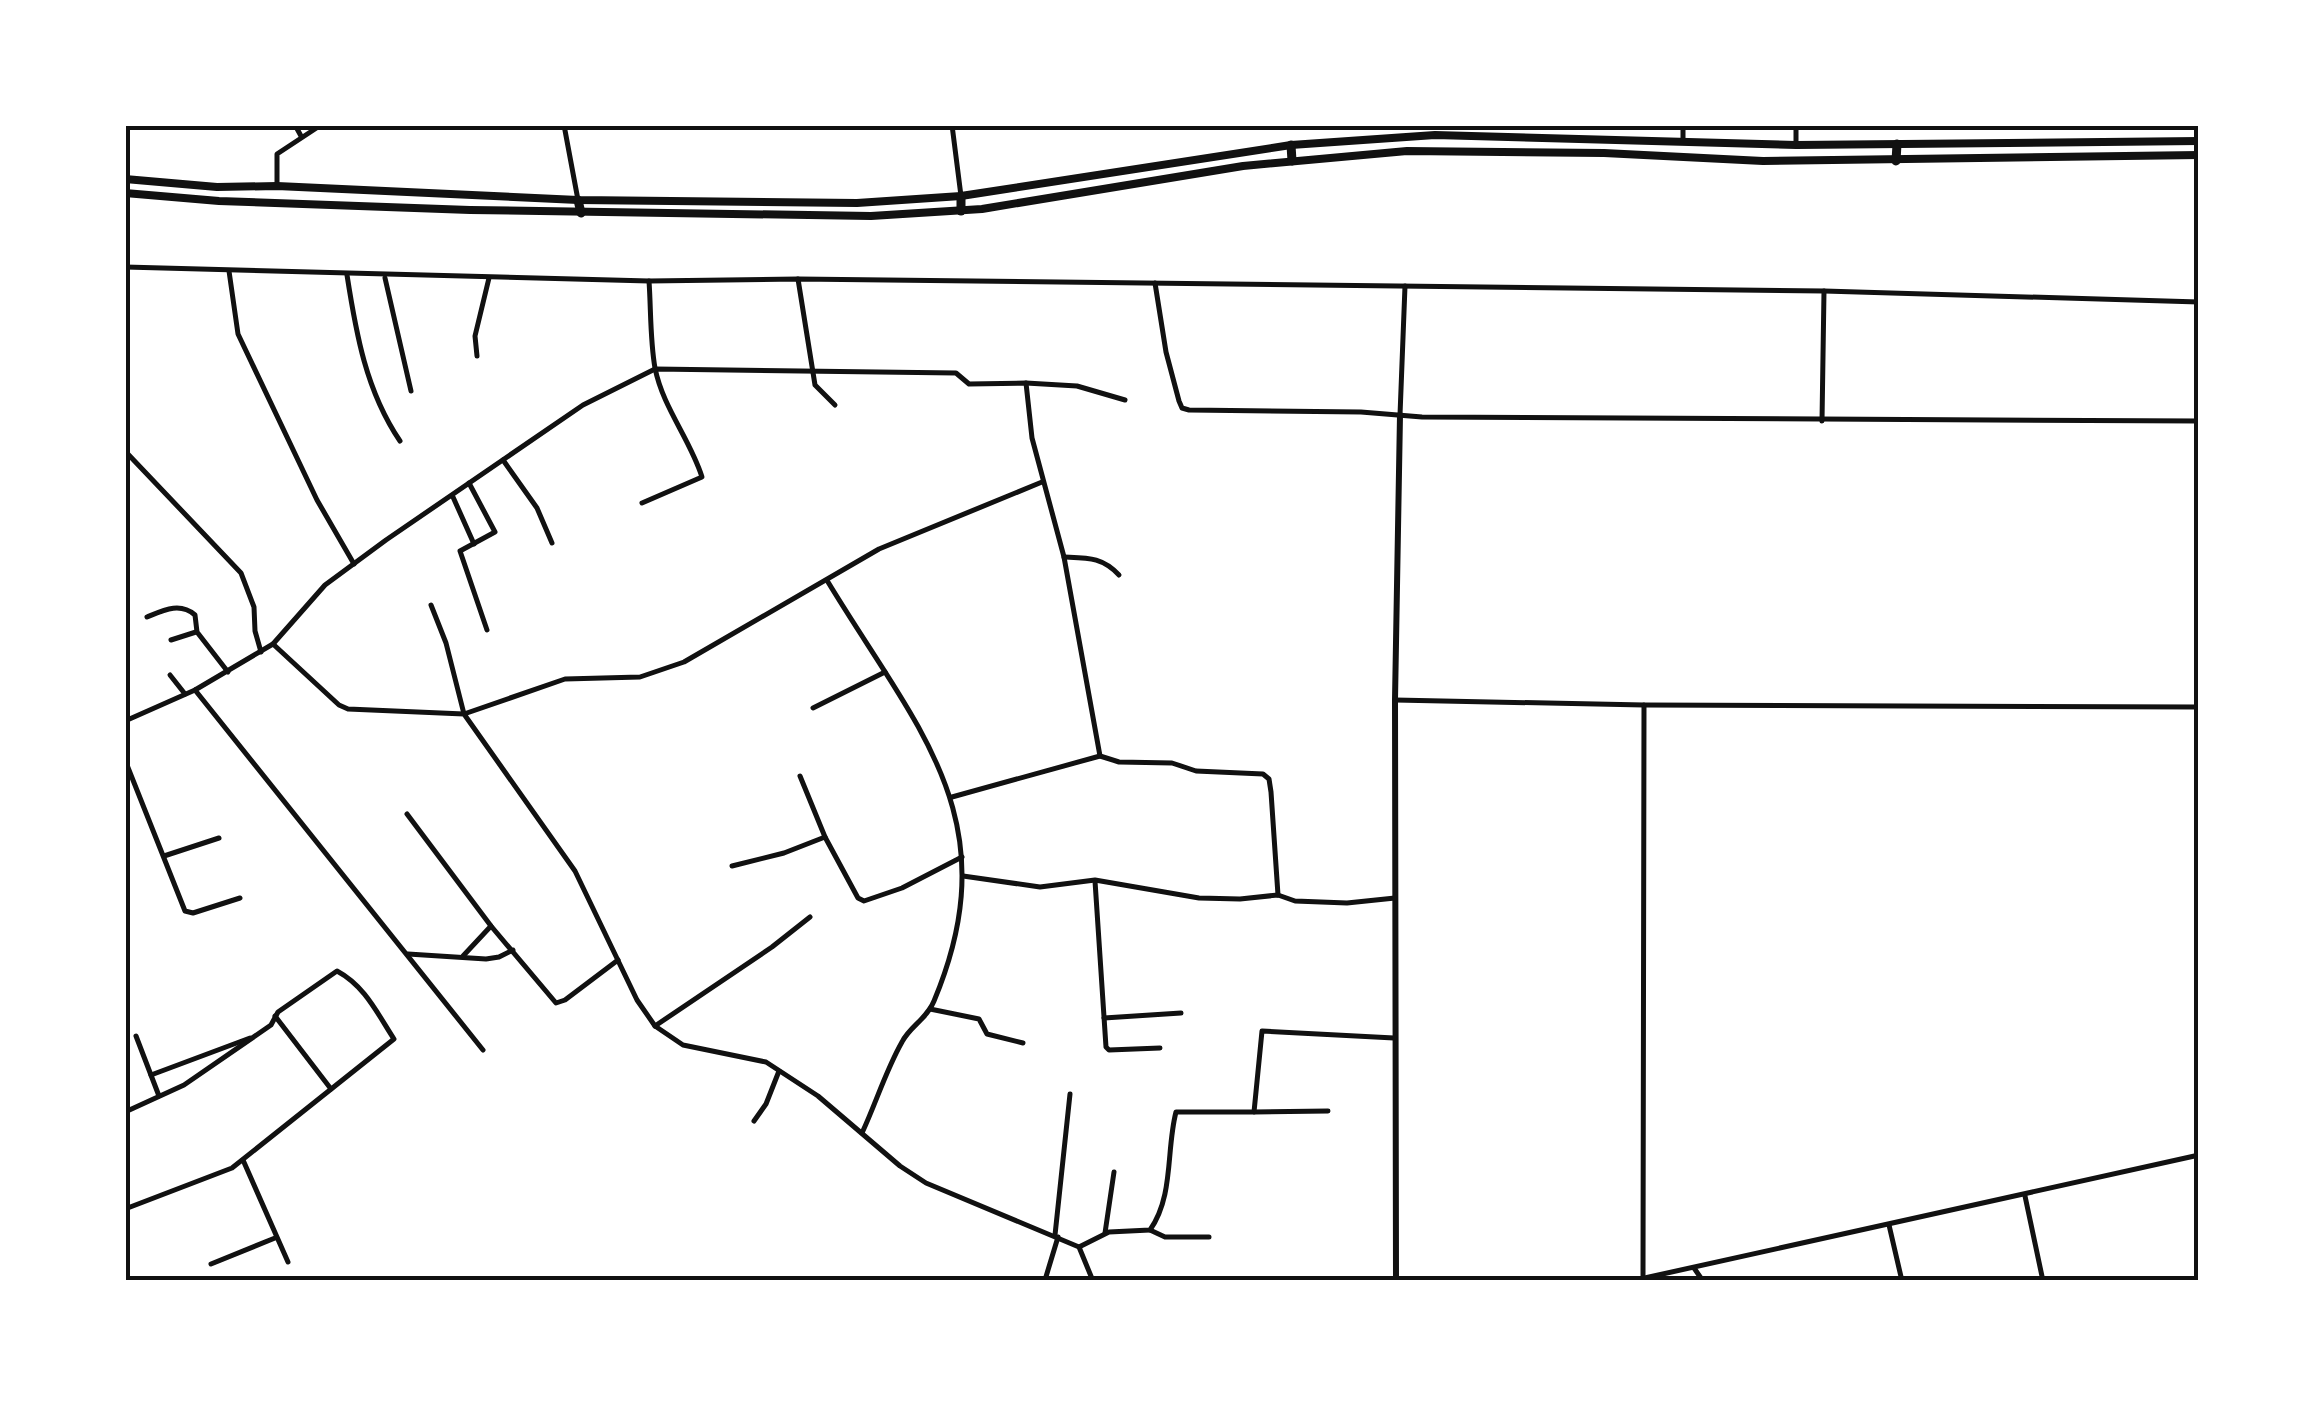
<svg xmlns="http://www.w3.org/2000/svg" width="2324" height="1406" font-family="Raleway,sans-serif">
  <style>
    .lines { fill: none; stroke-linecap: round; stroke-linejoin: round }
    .minor { stroke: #111; stroke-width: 5 }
    .tertiary { stroke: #111; stroke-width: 6 }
    .secondary { stroke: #111; stroke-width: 8 }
    .primary { stroke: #111; stroke-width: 9 }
    .neatline { fill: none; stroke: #111; stroke-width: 4 }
  </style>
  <rect width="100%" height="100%" fill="#fff"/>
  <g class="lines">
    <!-- minor -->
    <g class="minor">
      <path d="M295,125L301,136"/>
      <path d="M564,125L578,200"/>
      <path d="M952,125L961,196"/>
      <path d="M1683,125V141"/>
      <path d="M656,127V125"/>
      <path d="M1796,145V125"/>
      <path d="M277,186V154L321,125"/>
      <path d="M125,267L649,281L798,279L1824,291L2199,302"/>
      <path d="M229,271L238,334L317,500L354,564"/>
      <path d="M347,275C356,333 366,391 400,441"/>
      <path d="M385,278L411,391"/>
      <path d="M798,279L815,385L835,405"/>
      <path d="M1155,283L1166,352L1179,401L1182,408L1189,410L1361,412L1422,417L2199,421"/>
      <path d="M477,356L475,336L489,278"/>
      <path d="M1026,383L1077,386L1125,400"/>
      <path d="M1400,415L1405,286"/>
      <path d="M1822,421L1824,291"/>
      <path d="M125,451L241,573L254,607L255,631L261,652"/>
      <path d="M503,460L537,508L552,543"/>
      <path d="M469,483L495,532L460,551L487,630"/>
      <path d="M453,497L474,544"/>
      <path d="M642,503L702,477C690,439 663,408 655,368C650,340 651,309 649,281"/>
      <path d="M1064,557C1088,558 1102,557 1119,575"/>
      <path d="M828,582C917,729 1010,819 934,1001C927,1019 910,1026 902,1042C886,1070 876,1103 862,1133"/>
      <path d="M431,605L446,643L464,714L565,679L640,677L684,662L879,549L1042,482"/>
      <path d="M147,617C164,610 180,602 195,615L197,632L228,672"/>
      <path d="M171,640L196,632"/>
      <path d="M273,644L339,705L348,709L464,714L575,871L637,1000L655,1026L683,1045L766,1062L818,1096L900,1166L926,1183L1079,1247L1093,1281"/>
      <path d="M170,675L185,694"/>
      <path d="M195,690L483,1050"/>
      <path d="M1395,700L1644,705L2199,707"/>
      <path d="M813,708L885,672"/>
      <path d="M125,721L195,690L273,644L325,585L386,540L583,405L655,369L956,373L969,384L1026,383L1032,438L1064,557L1100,756"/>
      <path d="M125,760L185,911L193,913L240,898"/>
      <path d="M800,776L825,837L858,898L864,901L902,888L962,857"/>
      <path d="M952,797L1100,756L1119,762L1172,763L1196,771L1263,774L1269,779L1271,792L1278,895"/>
      <path d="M407,814L491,926L556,1003L565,1000L618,960"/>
      <path d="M164,856L219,838"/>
      <path d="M732,866L784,853L825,837"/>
      <path d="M963,876L1040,887L1095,880L1199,898L1240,899L1278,895L1295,901L1347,903L1395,898"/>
      <path d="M1095,881L1106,1047L1109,1050L1160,1048"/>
      <path d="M408,954L486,959L499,957L513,950"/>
      <path d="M463,956L491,926"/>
      <path d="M930,1009L979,1019L987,1034L1023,1043"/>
      <path d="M275,1016L331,1089"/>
      <path d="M1104,1018L1181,1013"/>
      <path d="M655,1026L772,947L810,917"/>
      <path d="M136,1036L159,1096"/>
      <path d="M151,1075L250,1038"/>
      <path d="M125,1112L184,1085L271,1025L278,1012L337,971C365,986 377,1013 394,1039L232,1168L125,1209"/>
      <path d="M1254,1112L1328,1111"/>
      <path d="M754,1121L766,1104L779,1071"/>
      <path d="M243,1160L288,1262"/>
      <path d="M2025,1196L2043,1281"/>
      <path d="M1889,1225L1902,1281"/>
      <path d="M1150,1230L1165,1237H1209"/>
      <path d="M1105,1233L1114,1172"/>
      <path d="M1055,1235L1070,1094"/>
      <path d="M1079,1247L1109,1232L1150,1230C1174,1196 1166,1150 1176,1112H1254L1262,1031L1394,1038"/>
      <path d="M211,1264L275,1238"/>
      <path d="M1694,1268L1703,1281"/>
      <path d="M1643,1279L1644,705"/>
      <path d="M1045,1280L1058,1237"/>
      <path d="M1631,1281L2199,1155"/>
    </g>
    <!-- tertiary -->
    <path class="tertiary" d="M1396,1281L1395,700L1400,415"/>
    <!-- secondary -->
    <g class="secondary">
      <path d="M125,179L217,187L277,186L578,200L857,203L961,196L1291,145L1435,135L1796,145L2199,141"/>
      <path d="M125,193L219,201L470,210L871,216L982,209L1243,166L1407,151L1604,153L1763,161L2199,155"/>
    </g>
    <!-- primary -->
    <g class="primary">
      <path d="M1291,145L1292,161"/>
      <path d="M1896,161L1897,144"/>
      <path d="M961,196V211"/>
      <path d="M578,200L581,213"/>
    </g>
  </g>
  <!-- border -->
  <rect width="2324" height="1406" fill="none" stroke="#ffffff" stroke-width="255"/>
  <rect x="128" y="128" width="2068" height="1150" class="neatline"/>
</svg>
